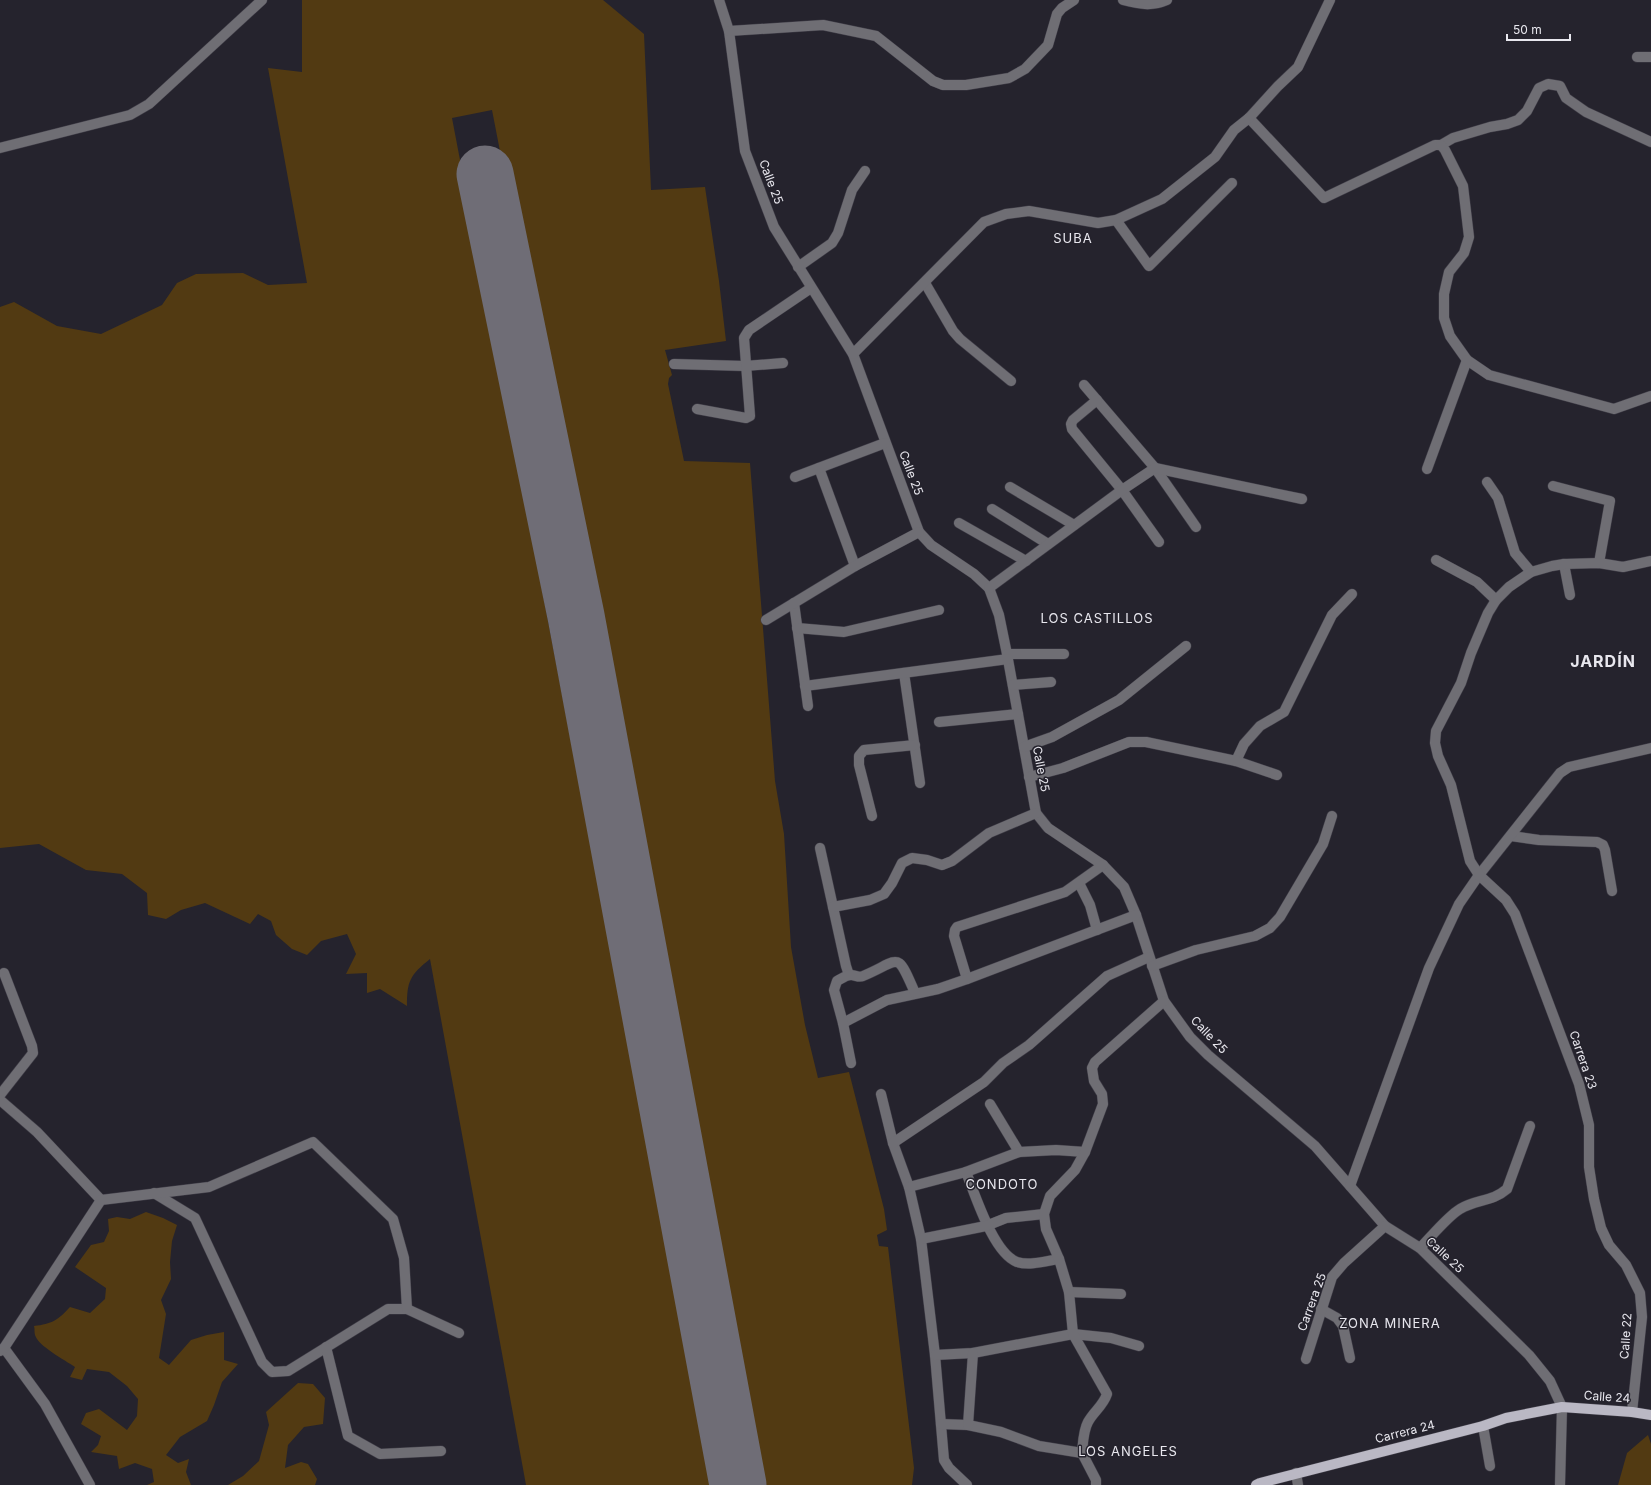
<svg xmlns="http://www.w3.org/2000/svg" width="1651" height="1485" font-family="Inter,sans-serif">
  <style>
    .green { fill: #523a12 }
    .lines { fill: none; stroke-linecap: round; stroke-linejoin: round }
    .runway { stroke: #6f6d76; stroke-width: 57 }
    .minor-casing { stroke: #403e48; stroke-width: 11 }
    .major-casing { stroke: #403e48; stroke-width: 11 }
    .minor { stroke: #6f6e74; stroke-width: 10 }
    .major { stroke: #bab8c4; stroke-width: 10 }
    .labels { text-anchor: middle; stroke-width: 3; stroke-linejoin: round; paint-order: stroke }
    .street-label { font-size: 12px; fill: #e8e7ee; stroke: #25232d }
    .neighbourhood-label { font-size: 13px; letter-spacing: 1px; fill: #e8e7ee; stroke: #25232d }
    .district-label { font-size: 16px; font-weight: bold; letter-spacing: 1px; fill: #e8e7ee; stroke: #25232d }
  </style>
  <rect width="100%" height="100%" fill="#25232d"/>
  <!-- green -->
  <g class="green">
    <path d="M302,0H603L644,34L651,190L705,187L719,281L726,341L665,350L672,375L669,378L668,384L684,461L750,463L775,781L784,834L791,947L805,1025L818,1078L849,1072L884,1209L887,1230L877,1235L879,1246L888,1247L914,1468L912,1485H759L492,110L452,118L713,1485H526L430,959C410,975 407,981 407,1006L380,989L367,993V973L346,974L356,954L347,934L321,941L307,955L292,949L276,935L271,921L258,914L250,924L205,903L181,910L166,919L148,915L147,893L122,874L86,870L39,844L0,848V307L14,302L57,326L101,334L162,305L177,283L196,274L243,273L268,285L307,283L268,68L302,72Z"/>
    <path d="M146,1212L163,1218L177,1225L172,1241L170,1262L171,1279L161,1300L166,1314L159,1358L169,1365L191,1340L207,1335L224,1332V1360L238,1364L222,1382L214,1405L207,1421L180,1437L166,1455L178,1463L189,1459L186,1472L191,1485H147L154,1482L152,1469L135,1463L119,1469L117,1456L91,1452L98,1445L101,1436L81,1424L86,1413L99,1409L127,1430L137,1416L138,1399L127,1386L109,1372L87,1369L82,1380L70,1377L75,1367C65,1360 38,1346 35,1335C34,1332 35,1329 34,1326C52,1324 58,1320 70,1307L90,1313L105,1299L106,1288L75,1267L91,1245L104,1242L109,1231L108,1219L117,1217L130,1219Z"/>
    <path d="M298,1383L313,1384L325,1398L323,1424L304,1427L288,1445L285,1468L301,1462L308,1464L317,1479L315,1485H228L243,1476L259,1461L269,1425L266,1412Z"/>
    <path d="M1648,1435L1651,1444V1485H1618L1627,1453Z"/>
  </g>
  <g class="lines">
    <!-- runway -->
    <path class="runway" d="M485,174L576,616L738,1485"/>
    <!-- minor casing -->
    <g class="minor-casing">
      <g id="minor">
        <path d="M719,0L729,31L745,151L774,227L853,354L919,532L931,545L974,574L989,588L999,615L1007,654L1036,813L1048,828L1103,865L1124,887L1136,915L1164,1001L1190,1037L1208,1055L1315,1146L1385,1226L1420,1248L1529,1355L1550,1381L1562,1407L1560,1485"/>
        <path d="M1123,0C1139,4 1151,7 1167,0"/>
        <path d="M729,31L823,25L876,36L933,81L943,85H966L1009,78L1025,69L1048,45L1057,14L1062,8L1074,0"/>
        <path d="M1637,57H1651"/>
        <path d="M1249,118L1324,198L1435,145H1441L1453,138L1490,127L1507,124L1518,120L1527,111L1539,88L1548,84L1560,86L1566,98L1586,112L1651,142"/>
        <path d="M1441,145L1445,150L1463,186L1469,237L1464,253L1449,272L1444,294V318L1450,336L1467,360L1489,375L1614,409L1651,396"/>
        <path d="M0,148L130,115L149,104L262,0"/>
        <path d="M1116,220L1149,266L1232,183"/>
        <path d="M798,267L832,243L838,233L852,190L865,171"/>
        <path d="M925,283L953,331L960,339L1011,381"/>
        <path d="M853,354L984,222L1006,214L1029,211L1098,223L1116,220L1162,199L1215,157L1234,130L1249,118L1278,86L1298,67L1330,0"/>
        <path d="M674,364L745,366L783,363"/>
        <path d="M1084,385L1155,468L1196,527"/>
        <path d="M1097,400L1073,420L1071,424L1072,429L1122,490L1159,542"/>
        <path d="M697,409L746,418L750,416L744,338L749,330L811,288"/>
        <path d="M819,468L855,566"/>
        <path d="M1427,469L1467,360"/>
        <path d="M795,477L885,443"/>
        <path d="M1487,482L1498,498L1515,553L1531,572"/>
        <path d="M1553,486L1610,501L1599,563"/>
        <path d="M1010,487L1074,525"/>
        <path d="M992,509L1048,544"/>
        <path d="M959,523L1026,561"/>
        <path d="M1436,560L1477,582L1496,600"/>
        <path d="M1564,564L1570,595"/>
        <path d="M989,588L1122,490L1155,468L1302,499"/>
        <path d="M794,603L808,706"/>
        <path d="M766,620L855,566L919,532"/>
        <path d="M797,628L844,632L939,610"/>
        <path d="M1007,654H1064"/>
        <path d="M904,673L920,783"/>
        <path d="M1013,685L1051,682"/>
        <path d="M805,686L1008,659"/>
        <path d="M939,722L1018,714"/>
        <path d="M1024,747L1052,737L1119,700L1186,646"/>
        <path d="M1236,761L1244,744L1260,726L1284,712L1332,615L1352,594"/>
        <path d="M1029,777L1063,768L1129,742H1146L1236,761L1277,775"/>
        <path d="M872,816L859,765V756L864,750L915,745"/>
        <path d="M1511,836L1539,840L1597,842L1603,845L1605,850L1612,891"/>
        <path d="M820,848L846,966L849,975"/>
        <path d="M1079,883L1090,905L1097,930"/>
        <path d="M833,907L870,900L884,894L892,883L902,863L912,858L927,860L942,865L952,861L989,833L1036,813"/>
        <path d="M1152,966L1196,950L1255,936L1270,928L1280,917L1323,844L1332,816"/>
        <path d="M967,979L954,936L955,930L957,927L1065,892L1103,865"/>
        <path d="M843,1023L887,1000L938,989L967,979L1136,915"/>
        <path d="M851,1063L843,1023L834,990L837,981C841,979 846,975 851,975C855,975 859,978 863,976C901,960 896,949 915,993"/>
        <path d="M881,1094L893,1143L909,1187L921,1239L935,1355L944,1460L949,1468L967,1485"/>
        <path d="M0,1095L33,1053L32,1046L4,973"/>
        <path d="M0,1100L37,1132L101,1200"/>
        <path d="M990,1104L1019,1152"/>
        <path d="M893,1143L984,1082L1003,1063L1029,1045L1107,976L1149,957"/>
        <path d="M966,1172C975,1194 993,1253 1017,1262C1030,1266 1046,1261 1059,1259"/>
        <path d="M1350,1186L1429,968L1459,904L1479,875L1560,773L1569,767L1651,748"/>
        <path d="M909,1187L966,1172L1019,1152L1056,1150L1085,1152"/>
        <path d="M154,1193L195,1218L262,1362L272,1372L288,1371L388,1309H407L459,1333"/>
        <path d="M921,1239L986,1226L1006,1218L1044,1214"/>
        <path d="M1420,1248C1430,1238 1448,1216 1460,1209C1476,1199 1492,1202 1507,1189L1530,1126"/>
        <path d="M1069,1292L1121,1294"/>
        <path d="M1321,1309L1337,1318L1343,1326L1350,1358"/>
        <path d="M326,1347L348,1436L380,1454L441,1451"/>
        <path d="M4,1348L45,1404L90,1485"/>
        <path d="M0,1351L4,1348L101,1200L209,1187L313,1142L393,1219L404,1258L407,1309"/>
        <path d="M935,1355L973,1353L1073,1334L1111,1338L1139,1346"/>
        <path d="M1306,1359L1332,1277L1344,1263L1385,1226"/>
        <path d="M1632,1412L1642,1317L1640,1293L1626,1265L1609,1245L1601,1228L1594,1199L1589,1167V1125L1579,1084L1515,914L1506,900L1479,875L1470,861L1451,785L1438,756L1435,743L1436,731L1461,683L1471,653L1488,613L1496,600L1509,587L1531,572L1552,566L1564,564L1599,563L1623,567L1651,561"/>
        <path d="M941,1424L968,1425L1001,1432L1039,1446L1082,1453"/>
        <path d="M968,1425L973,1353"/>
        <path d="M1483,1426L1490,1466"/>
        <path d="M1082,1453C1083,1444 1083,1431 1088,1422C1094,1411 1103,1406 1107,1394L1073,1334L1069,1292L1059,1259L1046,1229L1044,1214L1050,1196L1075,1170L1085,1152L1103,1104L1102,1094L1094,1081L1092,1068L1095,1062L1164,1001"/>
        <path d="M1082,1453L1096,1480V1485"/>
        <path d="M1296,1473L1298,1485"/>
      </g>
    </g>
    <!-- major casing -->
    <g class="major-casing">
      <path id="major" d="M1256,1485L1260,1483L1483,1426L1506,1418L1562,1407L1632,1412L1651,1415"/>
    </g>
    <!-- minor -->
    <use href="#minor" class="minor"/>
    <!-- major -->
    <use href="#major" class="major"/>
  </g>
  <g class="labels">
    <!-- street labels -->
    <g class="street-label">
      <text transform="translate(771 182) rotate(69)" y="4">Calle 25</text>
      <text transform="translate(911 473) rotate(69)" y="4">Calle 25</text>
      <text transform="translate(1041 769) rotate(79)" y="4">Calle 25</text>
      <text transform="translate(1209 1035) rotate(46)" y="4">Calle 25</text>
      <text transform="translate(1583 1060) rotate(71)" y="4">Carrera 23</text>
      <text transform="translate(1445 1255) rotate(43)" y="4">Calle 25</text>
      <text transform="translate(1312 1302) rotate(-70)" y="4">Carrera 25</text>
      <text transform="translate(1626 1336) rotate(-86)" y="4">Calle 22</text>
      <text transform="translate(1607 1397) rotate(4)" y="4">Calle 24</text>
      <text transform="translate(1405 1432) rotate(-14)" y="4">Carrera 24</text>
    </g>
    <!-- neighbourhood labels -->
    <g class="neighbourhood-label">
      <text x="1073" y="243">SUBA</text>
      <text x="1097" y="623">LOS CASTILLOS</text>
      <text x="1002" y="1189">CONDOTO</text>
      <text x="1390" y="1328">ZONA MINERA</text>
      <text x="1128" y="1456">LOS ANGELES</text>
    </g>
    <!-- district labels -->
    <g class="district-label">
      <text x="1603" y="667">JARDÍN</text>
    </g>
  </g>
  <!-- scale -->
  <path d="M1507 34v6h63v-6" fill="none" stroke="#e8e7ee" stroke-width="2"/>
  <text x="1513" y="34" font-size="12" fill="#e8e7ee" stroke="#25232d" stroke-width="3" paint-order="stroke">50 m</text>
</svg>
